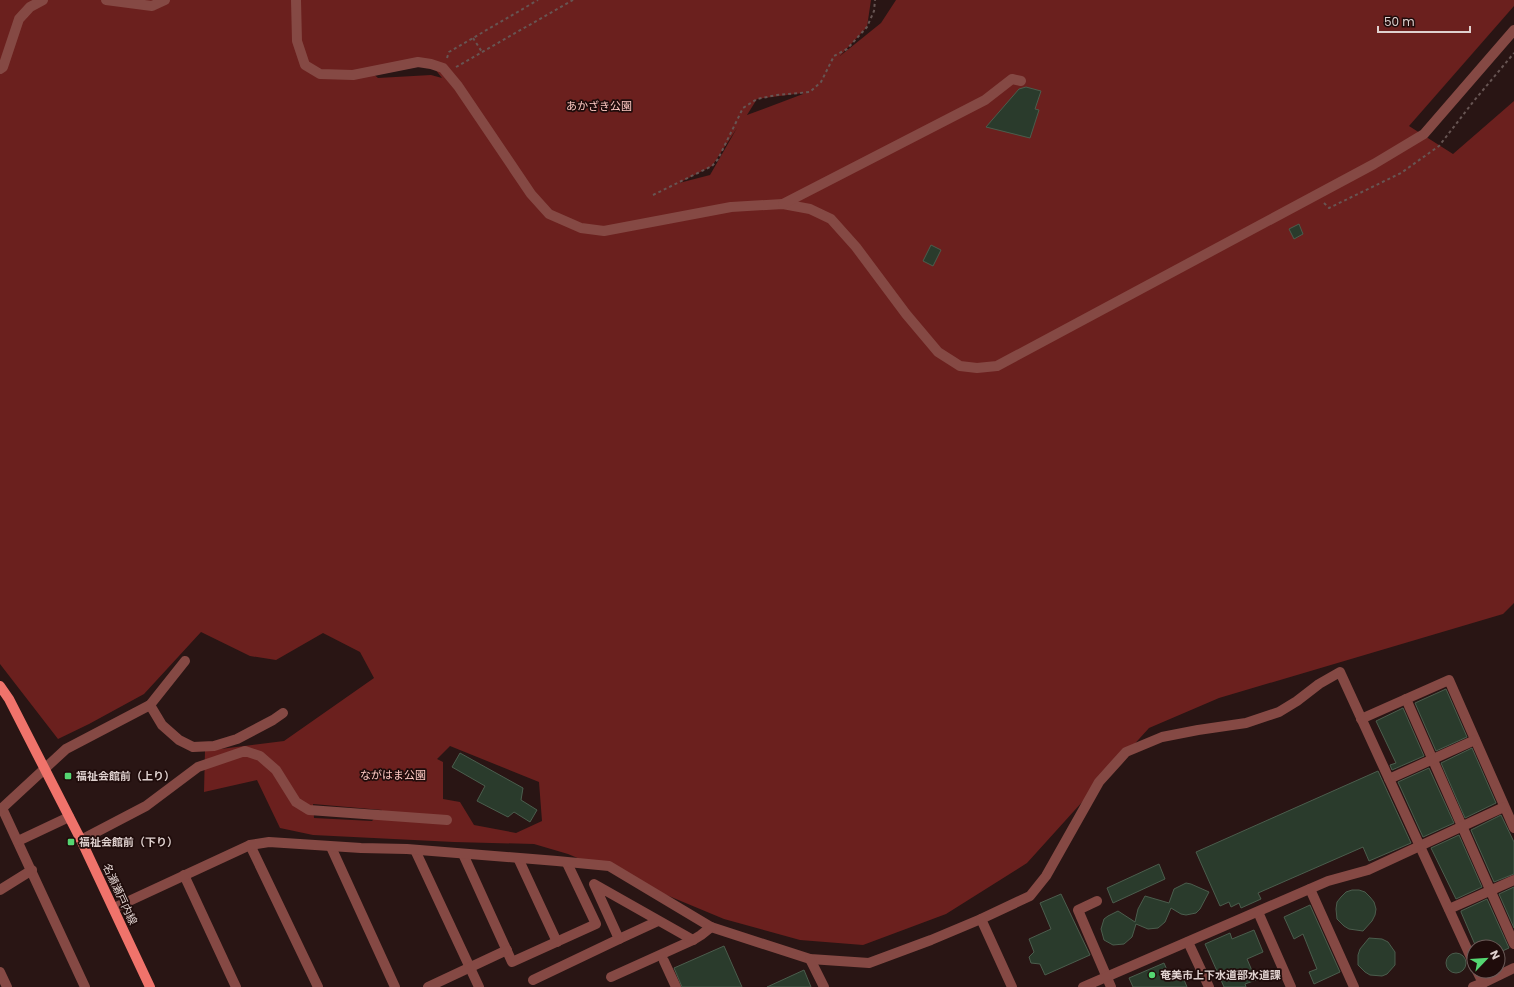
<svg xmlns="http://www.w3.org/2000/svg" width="1514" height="987" font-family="Poppins,'Noto Sans JP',sans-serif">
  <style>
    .green { fill: #6b201e; fill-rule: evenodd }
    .building { fill: #2a3b2c; stroke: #4b5d4d }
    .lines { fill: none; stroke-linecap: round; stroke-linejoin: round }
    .path { stroke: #675553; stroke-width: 2; stroke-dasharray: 3 3; stroke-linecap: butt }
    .minor { stroke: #854944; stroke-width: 10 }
    .major { stroke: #f0736b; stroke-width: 10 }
    .poi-dot { fill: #55d672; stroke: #1f0c0b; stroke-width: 1.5 }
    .labels { text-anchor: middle; stroke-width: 3.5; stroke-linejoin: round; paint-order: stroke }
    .park-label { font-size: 11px; fill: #fec9c3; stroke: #1f0c0b }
    .poi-label { font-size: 11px; font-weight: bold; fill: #dfd1cf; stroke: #1f0c0b; text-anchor: start }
    .street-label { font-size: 11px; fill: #dfd1cf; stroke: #1f0c0b }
  </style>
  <rect width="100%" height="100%" fill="#291514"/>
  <!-- green -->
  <path class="green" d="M0,0H871L867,27L840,56L881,23L896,0H1514V6L1409,126L1453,154L1514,101V603L1503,614L1219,698L1149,728L1027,863L946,914L863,945L800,940L724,919L568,854L534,844L454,842L313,835L280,828L257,780L204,792L205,751L284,741L374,678L360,652L323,633L276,660L250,656L201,632L144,694L89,724L58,739L0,664ZM431,64L442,78L431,75L378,78L371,72ZM803,93V94L747,115L757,99ZM737,128L710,175L679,183L712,166ZM450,746L539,782L542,821L516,833L474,825L460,802L443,799V762L437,759ZM313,804L382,810L372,821L314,818Z"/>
  <!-- building -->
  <g class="building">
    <path d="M1026,87L1041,91L1035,109L1039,110L1030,138L986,127L1019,89Z"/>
    <path d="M1299,224L1303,234L1294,239L1289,229Z"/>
    <path d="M931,245L941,250L933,266L923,261Z"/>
    <path d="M1446,689L1467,737L1436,751L1415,703Z"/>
    <path d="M1403,708L1424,756L1392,770L1390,765L1396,763L1376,721Z"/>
    <path d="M1472,748L1496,803L1465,818L1441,763Z"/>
    <path d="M460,753L523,788L521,800L537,810L530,822L514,812L508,817L477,801L485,786L452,767Z"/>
    <path d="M1429,768L1454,823L1423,837L1398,782Z"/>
    <path d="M1378,771L1411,843L1369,861L1363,847L1258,893L1261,899L1241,908L1239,903L1231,907L1229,902L1220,906L1196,852Z"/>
    <path d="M1501,815L1514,842V874L1494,882L1471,830Z"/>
    <path d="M1459,835L1482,887L1456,899L1431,848Z"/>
    <path d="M1159,864L1165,879L1113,903L1107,888Z"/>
    <path d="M1186,883L1191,884L1209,892L1200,909L1196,913L1186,915L1181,914L1171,908L1165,922L1158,928L1148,929L1136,924L1132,937L1124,944L1113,945L1104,940L1101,929L1104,919L1108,916L1118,911L1135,922L1138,909L1145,896L1169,903L1174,889Z"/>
    <path d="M1514,887V928L1499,894Z"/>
    <path d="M1352,890H1359L1365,892L1370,897L1374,902L1376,909L1375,915L1372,921L1363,931L1349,929L1344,926L1337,919L1336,909L1337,902L1341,897L1346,892Z"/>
    <path d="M1061,894L1090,955L1045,975L1040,964L1031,963L1029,957L1034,952L1029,939L1051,929L1040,903Z"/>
    <path d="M1487,899L1509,948L1498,953V947H1476L1461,912V911Z"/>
    <path d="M1310,905L1340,972L1314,984L1309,972L1317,969L1303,934L1294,939L1284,917Z"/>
    <path d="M1254,930L1263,952L1247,959L1256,980L1245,984L1246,987H1224L1205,944L1230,933L1232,939Z"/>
    <path d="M1369,938L1382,939L1388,942L1395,952V965L1387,974L1382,976L1370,975L1365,972L1358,965V955L1360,949Z"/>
    <path d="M724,946L742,987H682L674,968Z"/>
    <circle cx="1456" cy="963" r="10"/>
    <path d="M1164,963L1170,977L1181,972L1187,987H1133L1129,978Z"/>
    <path d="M804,970L811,987H767Z"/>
  </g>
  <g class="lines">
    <!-- path -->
    <g class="path">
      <path d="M473,38L482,52"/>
      <path d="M447,58L449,52L538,0"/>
      <path d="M456,67L573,0"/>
      <path d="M653,195L712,166L718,159L743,108L757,99L777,95L810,92L821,82L834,56L847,49L867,27L874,11L875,0"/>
      <path d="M1324,203L1329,208L1401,173L1439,146L1473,102L1514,53"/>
    </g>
    <!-- minor -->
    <g class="minor">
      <path d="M106,0L152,6L165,0"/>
      <path d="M296,0L297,41L305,65L320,74L353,75L418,62L431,64L443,68L458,86L531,194L549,214L581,228L604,231L731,207L783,204L810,209L831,219L856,247L906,314L938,352L960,366L977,368L997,366L1374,164L1424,134L1514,30"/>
      <path d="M0,69L3,67L19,19L30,7L43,0"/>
      <path d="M783,204L985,100L1012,79L1021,81"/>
      <path d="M1406,699L1514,944"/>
      <path d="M150,705L162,725L179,740L193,747L214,746L237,739L273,720L283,713"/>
      <path d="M1361,719L1449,680L1514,828"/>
      <path d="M1389,779L1475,740"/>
      <path d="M2,808L85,987"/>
      <path d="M0,810L66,749L150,705L185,661"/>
      <path d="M81,840L146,806L198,767L245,751L260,756L276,770L296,802L309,810L447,820"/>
      <path d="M18,841L69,817"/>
      <path d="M250,845L318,987"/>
      <path d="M331,847L395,987"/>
      <path d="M415,850L479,987"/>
      <path d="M463,854L512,962L596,924L567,863"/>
      <path d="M518,858L557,942"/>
      <path d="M184,875L236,987"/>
      <path d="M1310,889L1354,987"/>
      <path d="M0,890L32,870"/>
      <path d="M1097,901L1078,910L1111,987"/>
      <path d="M114,908L250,845L269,842L361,848L407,849L557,861L609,866L711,927L810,959L869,963L931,940L981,919L1030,896L1046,876L1099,782L1126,752L1162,737L1198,730L1246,723L1279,712L1297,701L1319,684L1340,672L1474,964"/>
      <path d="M1449,909L1514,880"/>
      <path d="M1258,912L1291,987"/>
      <path d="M981,919L1012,987"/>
      <path d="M619,939L658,921"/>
      <path d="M1188,942L1209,987"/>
      <path d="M810,959L824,987"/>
      <path d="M664,961L676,987"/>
      <path d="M0,972L7,987"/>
      <path d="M611,977L693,940L701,935L711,927"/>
      <path d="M533,980L619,939L594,884L693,940"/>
      <path d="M1483,983L1514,968"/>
      <path d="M428,987L507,950"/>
      <path d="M1083,987L1328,881L1368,870L1504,807"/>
      <path d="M1473,987L1483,983L1477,971"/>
    </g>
    <!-- major -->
    <path class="major" d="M0,686L9,699L81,840L150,987"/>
  </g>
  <!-- markers -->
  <g class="poi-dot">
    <rect x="64" y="772" width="8" height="8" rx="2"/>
    <rect x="67" y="838" width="8" height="8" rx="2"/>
    <circle cx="1152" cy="975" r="4"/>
  </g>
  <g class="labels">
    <!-- park labels -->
    <g class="park-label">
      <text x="599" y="110">あかざき公園</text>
      <text x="393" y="779">ながはま公園</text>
    </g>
    <!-- poi labels -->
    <g class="poi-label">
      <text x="76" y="780">福祉会館前（上り）</text>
      <text x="79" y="846">福祉会館前（下り）</text>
      <text x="1160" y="979">奄美市上下水道部水道課</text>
    </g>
    <!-- street labels -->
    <g class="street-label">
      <text transform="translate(120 894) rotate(65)" y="4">名瀬瀬戸内線</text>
    </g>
  </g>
  <!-- north arrow -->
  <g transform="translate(1486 959) rotate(65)"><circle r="19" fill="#1f0c0b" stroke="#6c5b59"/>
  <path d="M0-3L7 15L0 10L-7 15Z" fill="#55d672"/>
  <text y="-6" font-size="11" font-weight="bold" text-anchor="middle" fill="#dfd1cf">N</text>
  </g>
  <!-- scale -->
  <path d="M1378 26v6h92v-6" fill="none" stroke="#dfd1cf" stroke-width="2"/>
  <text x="1384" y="26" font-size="12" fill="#dfd1cf" stroke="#1f0c0b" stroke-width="3" paint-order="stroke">50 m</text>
</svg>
